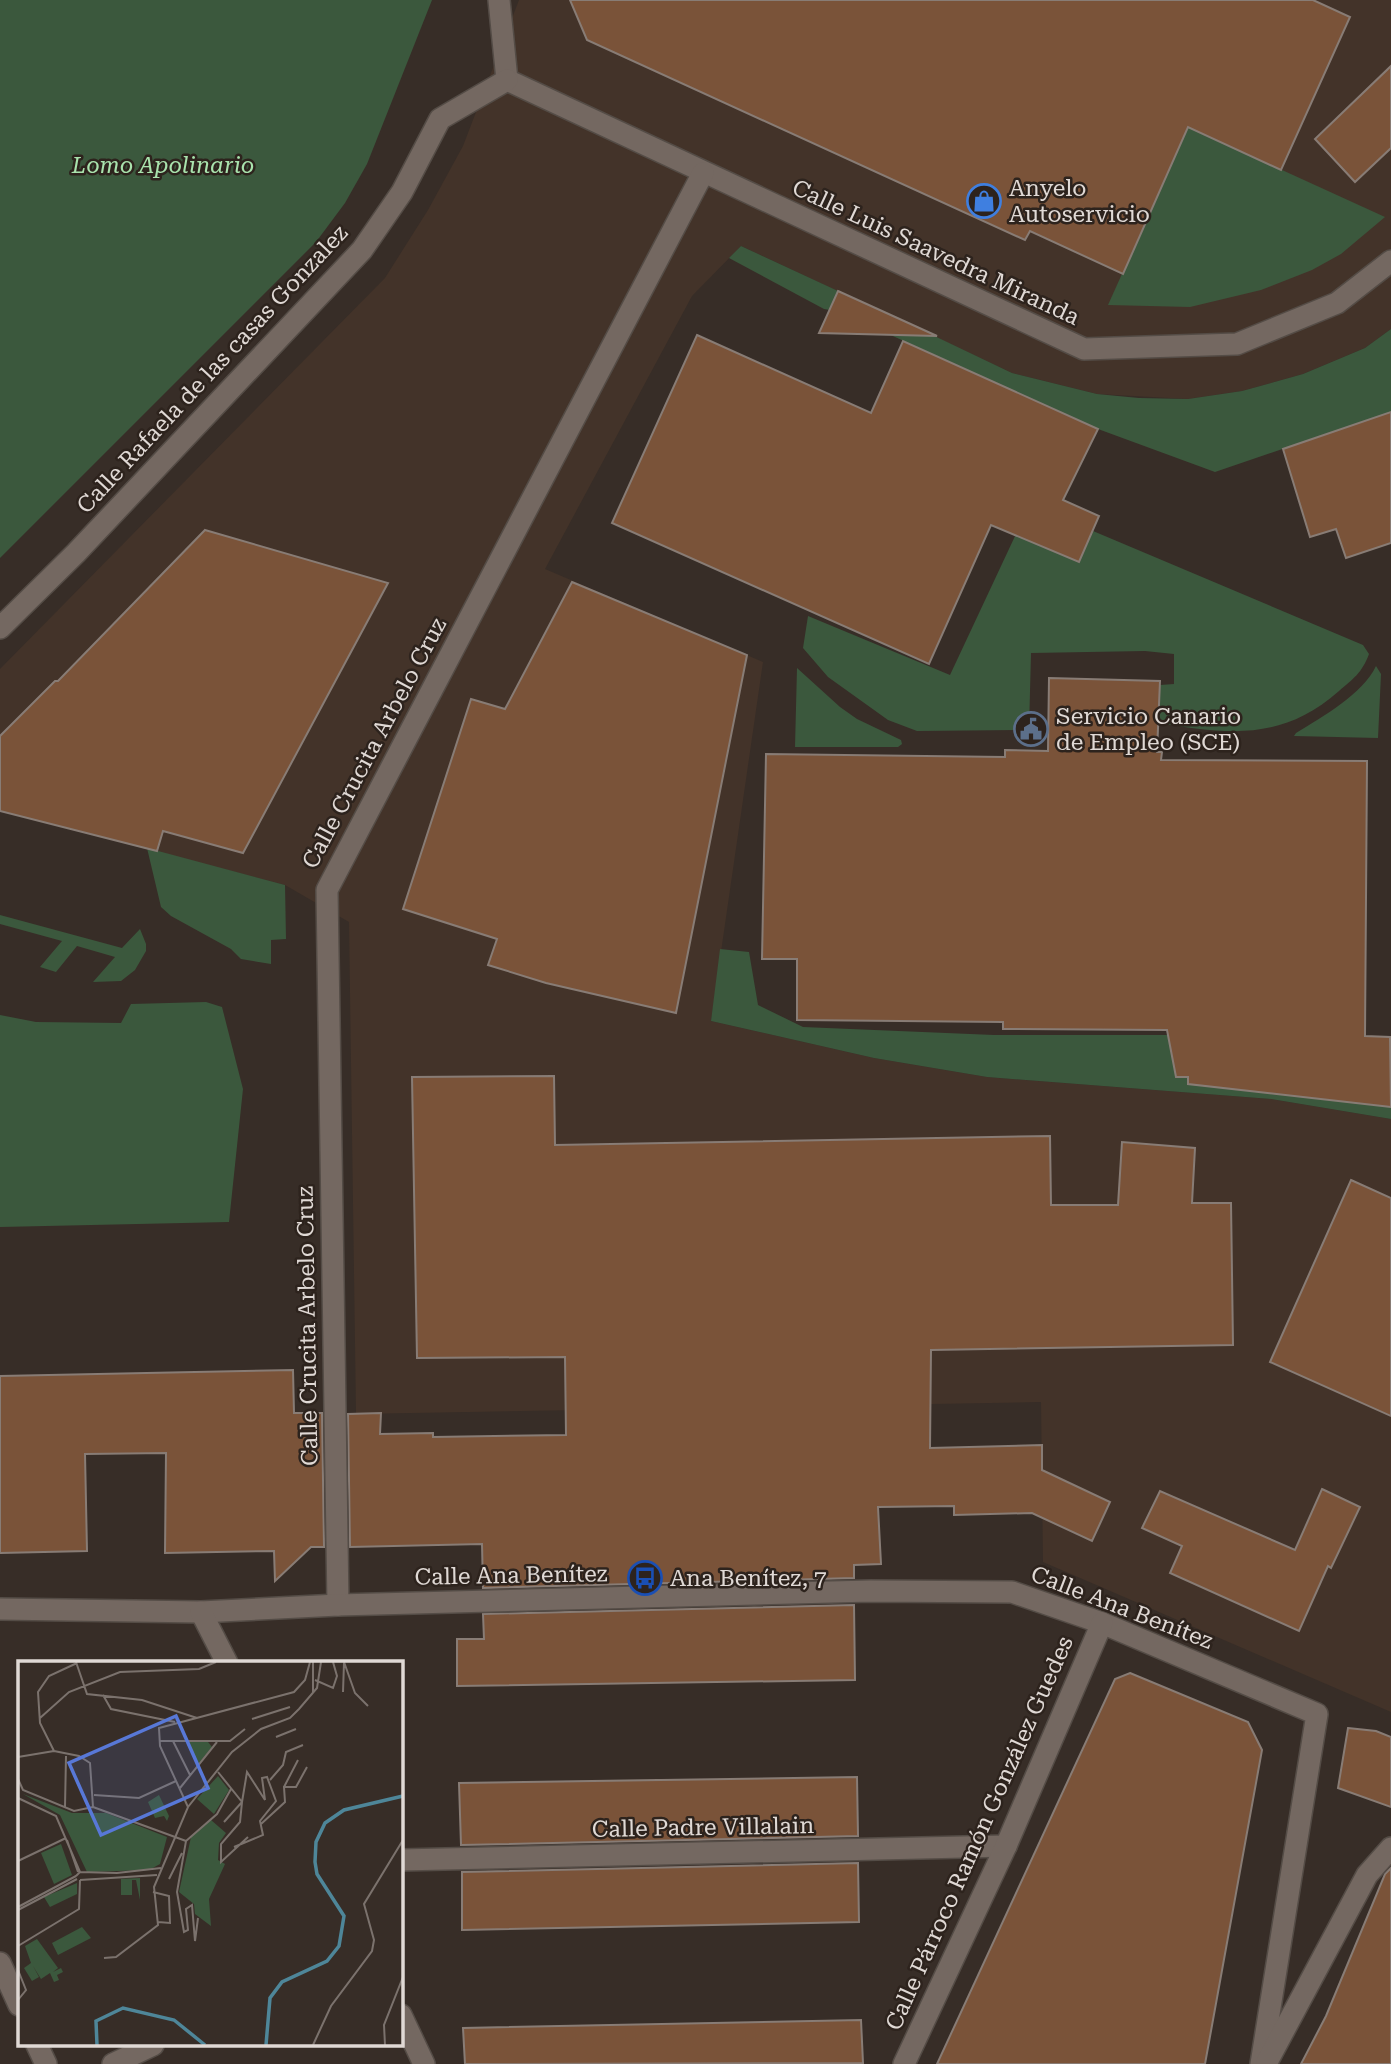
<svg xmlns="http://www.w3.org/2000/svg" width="1391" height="2064" font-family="'Roboto Serif',serif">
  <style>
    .built { fill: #433329 }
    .green { fill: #3b583d }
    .building { fill: #7a5339; stroke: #887c75; stroke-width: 2 }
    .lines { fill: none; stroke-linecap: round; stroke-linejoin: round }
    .street-casing { stroke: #544c46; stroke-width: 24 }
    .street { stroke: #746861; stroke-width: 21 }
    .labels { text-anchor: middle; stroke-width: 5; stroke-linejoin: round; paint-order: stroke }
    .park-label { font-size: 23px; font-style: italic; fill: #a9e3ad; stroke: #2d231d }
    .poi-label { font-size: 23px; fill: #e0d9d5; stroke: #2d231d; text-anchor: start }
    .street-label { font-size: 23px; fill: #e0d9d5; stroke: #2d231d }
    .inset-river { fill: none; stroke: #4e8699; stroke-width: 3.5 }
    .inset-road { fill: none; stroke: #7b726d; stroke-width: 2 }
    .view { fill: #5878d7; fill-opacity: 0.15; stroke: #5878d7; stroke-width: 3.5 }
    .inset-edge { fill: none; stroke: #e0d9d5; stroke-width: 3.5 }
  </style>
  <rect width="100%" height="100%" fill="#372d27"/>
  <!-- built -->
  <path class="built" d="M519,0H1391V329L1365,348L1303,374L1242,391L1188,399L1097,394L1012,373L741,246L692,296L545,569L763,662L711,1021L874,1058L987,1077L1271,1099L1391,1119V1712L1043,1562L1041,1402L356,1414L349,922L285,885L0,811V669L385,278L428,210L463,146Z"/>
  <!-- green -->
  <g class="green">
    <path d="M0,0H432L367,164L345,203L316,242L0,558Z"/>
    <path d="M1188,127L1385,217L1341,254L1312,270L1261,290L1190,307L1108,305Z"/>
    <path d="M741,246L838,291L830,310L824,309L729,258Z"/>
    <path d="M880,310L1012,373L1097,394L1139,398L1188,399L1242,391L1303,374L1365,348L1391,329V412L1215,472L1098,429L873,327Z"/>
    <path d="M1038,487L1036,544L1079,562L1093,531L1363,645L1369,654C1362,673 1353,679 1339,691C1281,742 1228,734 1158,723L1160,685L1174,684V654L1145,651L1031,653L1029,730L917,731L888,720L828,677L803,648L808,616L950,675Z"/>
    <path d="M1376,666L1381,674L1378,738L1294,736L1296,733C1322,717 1363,694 1376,666Z"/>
    <path d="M797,668L840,707L857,719L901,740L902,744L898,747H795Z"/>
    <path d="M147,848L285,885L286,939L271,940V964L241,959L231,949L171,916L161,907Z"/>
    <path d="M0,915L122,948L140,929L146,944V951L135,970L121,981L93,982L115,957L77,946L56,972L40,967L62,941L0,924Z"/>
    <path d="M720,949L749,952L758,1005L803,1027L994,1035H1190L1175,1071L1176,1077H1188L1189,1084L1391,1107V1119L1271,1099L987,1077L874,1058L711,1021Z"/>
    <path d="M206,1002L222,1007L243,1089L229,1222L0,1227V1015L36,1022L121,1023L131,1004Z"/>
  </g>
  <!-- building -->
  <g class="building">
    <path d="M570,0H1313L1350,17L1281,170L1188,127L1123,274L1030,231L1025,240L587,40Z"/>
    <path d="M1391,66V148L1355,182L1315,139Z"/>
    <path d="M838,291L937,336L819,333Z"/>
    <path d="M697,335L871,413L903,341L1098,429L1063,500L1099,516L1079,562L991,525L929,664L612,523Z"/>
    <path d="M1391,412V543L1346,558L1336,529L1310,537L1283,449Z"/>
    <path d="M205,530L388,583L243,853L163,831L157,851L0,811V736L55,681H58Z"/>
    <path d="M572,582L747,655L676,1013L546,983L488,965L497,939L403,909L471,699L505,709Z"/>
    <path d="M1049,678L1160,681L1157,752H1162L1161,760L1367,761L1365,1036L1390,1037L1391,1107L1188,1084V1077H1176L1167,1030L1003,1029V1022L797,1020V959H762L766,754L1005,757V750L1048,751Z"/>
    <path d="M554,1076L555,1145L1050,1136L1051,1205H1118L1122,1142L1195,1148L1192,1203H1231L1233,1345L931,1350L930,1448L1042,1445V1470L1110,1502L1092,1541L1032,1513L954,1515V1506L878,1507L881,1564L854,1565V1578L483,1588L482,1544L350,1547L348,1414L381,1413L380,1434L433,1433V1437L566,1435L565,1357L417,1358L412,1077Z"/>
    <path d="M1351,1180L1391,1198V1416L1270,1362Z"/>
    <path d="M293,1370L294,1413H322L324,1547H311L275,1581L274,1551L165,1553L166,1453L85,1454L87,1551L0,1553V1376Z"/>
    <path d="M1322,1489L1360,1507L1331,1568L1328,1566L1299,1631L1170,1573L1182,1546L1142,1528L1160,1491L1295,1550Z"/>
    <path d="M854,1605L855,1680L457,1686V1639H484L483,1614Z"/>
    <path d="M1130,1673L1248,1722L1262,1750L1205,2064H937L1115,1679Z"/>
    <path d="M1348,1728L1376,1731L1391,1737V1807L1338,1788Z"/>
    <path d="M857,1777L858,1836L461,1845L459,1783Z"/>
    <path d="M858,1863L859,1922L462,1930V1872Z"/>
    <path d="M1391,1868V2064H1301L1326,2016L1385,1874Z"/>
    <path d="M861,2020L863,2063L465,2064L463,2028Z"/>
  </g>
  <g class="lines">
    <!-- street casing -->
    <g class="street-casing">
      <g id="street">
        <path d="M499,0L507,80"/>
        <path d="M507,80L1084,349L1237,344L1337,303L1391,261"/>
        <path d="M0,628L76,553L362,250L402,192L440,119L507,80"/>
        <path d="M338,1605L327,890L703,173"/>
        <path d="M0,1609L201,1612L338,1605L871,1591L1012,1592L1102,1623L1317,1714L1261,2064"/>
        <path d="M201,1612L227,1663"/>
        <path d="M401,1860L1006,1846"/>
        <path d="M0,1963L19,2005"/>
        <path d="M401,2015L424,2064"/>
        <path d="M37,2045L46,2064"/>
        <path d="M1267,2062L1367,1875L1391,1848"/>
        <path d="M113,2064L153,2045"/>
        <path d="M904,2064L1006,1846L1102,1623"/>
      </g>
    </g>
    <!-- street -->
    <use href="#street" class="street"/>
  </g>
  <!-- icons -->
  <defs>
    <g id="shop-ring" transform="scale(1.75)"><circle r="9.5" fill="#2d231d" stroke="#3f7fe0" stroke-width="1.5"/><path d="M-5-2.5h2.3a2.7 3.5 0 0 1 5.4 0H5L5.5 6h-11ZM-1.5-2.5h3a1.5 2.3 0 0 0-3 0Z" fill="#3f7fe0"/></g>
    <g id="civic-ring" transform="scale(1.75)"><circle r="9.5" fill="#2d231d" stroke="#5c6f8a" stroke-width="1.5"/><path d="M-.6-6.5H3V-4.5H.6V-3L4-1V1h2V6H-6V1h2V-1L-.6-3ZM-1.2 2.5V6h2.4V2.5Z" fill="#5c6f8a"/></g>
    <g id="bus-ring" transform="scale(1.75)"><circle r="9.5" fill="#2d231d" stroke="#1a4fb4" stroke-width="1.5"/><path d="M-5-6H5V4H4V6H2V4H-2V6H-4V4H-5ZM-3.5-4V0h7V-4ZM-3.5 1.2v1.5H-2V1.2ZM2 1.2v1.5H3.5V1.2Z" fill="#1a4fb4"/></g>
  </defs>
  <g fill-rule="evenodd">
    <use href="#shop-ring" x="984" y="201"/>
    <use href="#civic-ring" x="1031" y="729"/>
    <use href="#bus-ring" x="645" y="1578"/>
  </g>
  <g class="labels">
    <!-- park labels -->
    <g class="park-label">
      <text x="163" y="173">Lomo Apolinario</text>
    </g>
    <!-- poi labels -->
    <g class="poi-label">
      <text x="1009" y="196">Anyelo<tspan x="1009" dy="26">Autoservicio</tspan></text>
      <text x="1056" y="724">Servicio Canario<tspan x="1056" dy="26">de Empleo (SCE)</tspan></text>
      <text x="670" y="1586">Ana Benítez, 7</text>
    </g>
    <!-- street labels -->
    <g class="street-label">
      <text transform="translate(936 252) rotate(25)" y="8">Calle Luis Saavedra Miranda</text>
      <text transform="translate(212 369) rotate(-47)" y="8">Calle Rafaela de las casas Gonzalez</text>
      <text transform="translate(374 743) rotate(-62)" y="8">Calle Crucita Arbelo Cruz</text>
      <text transform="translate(307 1326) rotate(-91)" y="8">Calle Crucita Arbelo Cruz</text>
      <text transform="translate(511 1575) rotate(-1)" y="8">Calle Ana Benítez</text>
      <text transform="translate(1122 1607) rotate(21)" y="8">Calle Ana Benítez</text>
      <text transform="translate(703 1827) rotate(-1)" y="8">Calle Padre Villalain</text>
      <text transform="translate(979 1833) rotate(-66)" y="8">Calle Párroco Ramón González Guedes</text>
    </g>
  </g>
  <!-- overview -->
  <g transform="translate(18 1661)">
    <rect width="385" height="385" fill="#372d27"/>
    <path d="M169,81H190L194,86L180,103ZM200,115L211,129L196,153L179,138ZM5,133L54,152H88L149,176L142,203L131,209L69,211L42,154ZM141,134L151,155L149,160L146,155L137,157L130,141ZM193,159L208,172L201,182L200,199L207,203L191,238L193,265L177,253L176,243L161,231L173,176ZM43,183L54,214L36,223L23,192ZM122,217V239L118,219H114V234H103V218H99ZM59,222V233L32,246L26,236ZM64,266L73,277L40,294L34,282ZM19,278L40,307L35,311L43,307L45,311L39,314L41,319L36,321L32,312L23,318L15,305L21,316L14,320L6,307L13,302L7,285Z" fill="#3b583d"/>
    <path class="inset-river" d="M79,384L78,360L105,347L156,359L187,384M248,384L252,337L264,321L309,300L321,285L326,255L299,213L297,201L298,181L307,162L326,149L385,135"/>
    <path class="inset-road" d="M58,1L69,33L124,39L179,57M326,1L337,32L350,45M297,19L315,27L319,15L315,1M295,31V1M325,31L326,2M85,34L93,48L157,61M22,57L51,31L102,11L181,8L198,1M234,58L272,46M258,76L278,68M141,80H212L227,68M155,80L172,114M36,90L22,62L20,31L31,15L59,2M36,90L61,95L72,102L75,146M0,96L36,90M200,111L224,141L222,161L203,183V201L230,176M0,118L5,129L56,150L75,146M252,119L265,104L268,91L285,84M266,126L280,99M162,127L199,81M76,134L121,137L158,120M0,137L38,155L62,211M47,146L48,95M75,146L168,180M170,146L142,85L141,67L276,31L287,19L292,1M206,161L224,141M243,163L267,141L266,126H278L289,106M49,179L60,211M216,186L245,174L242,160L258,140L249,116L244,117L247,139L229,111L224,141M0,200L48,177M58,215L62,211L99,212L143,207M151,218L164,192M62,219L139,214M135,231L151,235L152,262L140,261M0,246L58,215M0,249L59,218M180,257L177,280L174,244L168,248L170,269L166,271L159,231L168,180L199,153L213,128M0,285L61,248L62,219M86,297L98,296L140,264L136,226L170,146L214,91L243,68L272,57L281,48L299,27L303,1M0,309L8,329L0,339M295,384L313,345L354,290L356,279L346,243L385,179M367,384L366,364L385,316"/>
    <path class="view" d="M158,55L190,127L83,174L51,102Z"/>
    <rect width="385" height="385" class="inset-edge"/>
  </g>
</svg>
